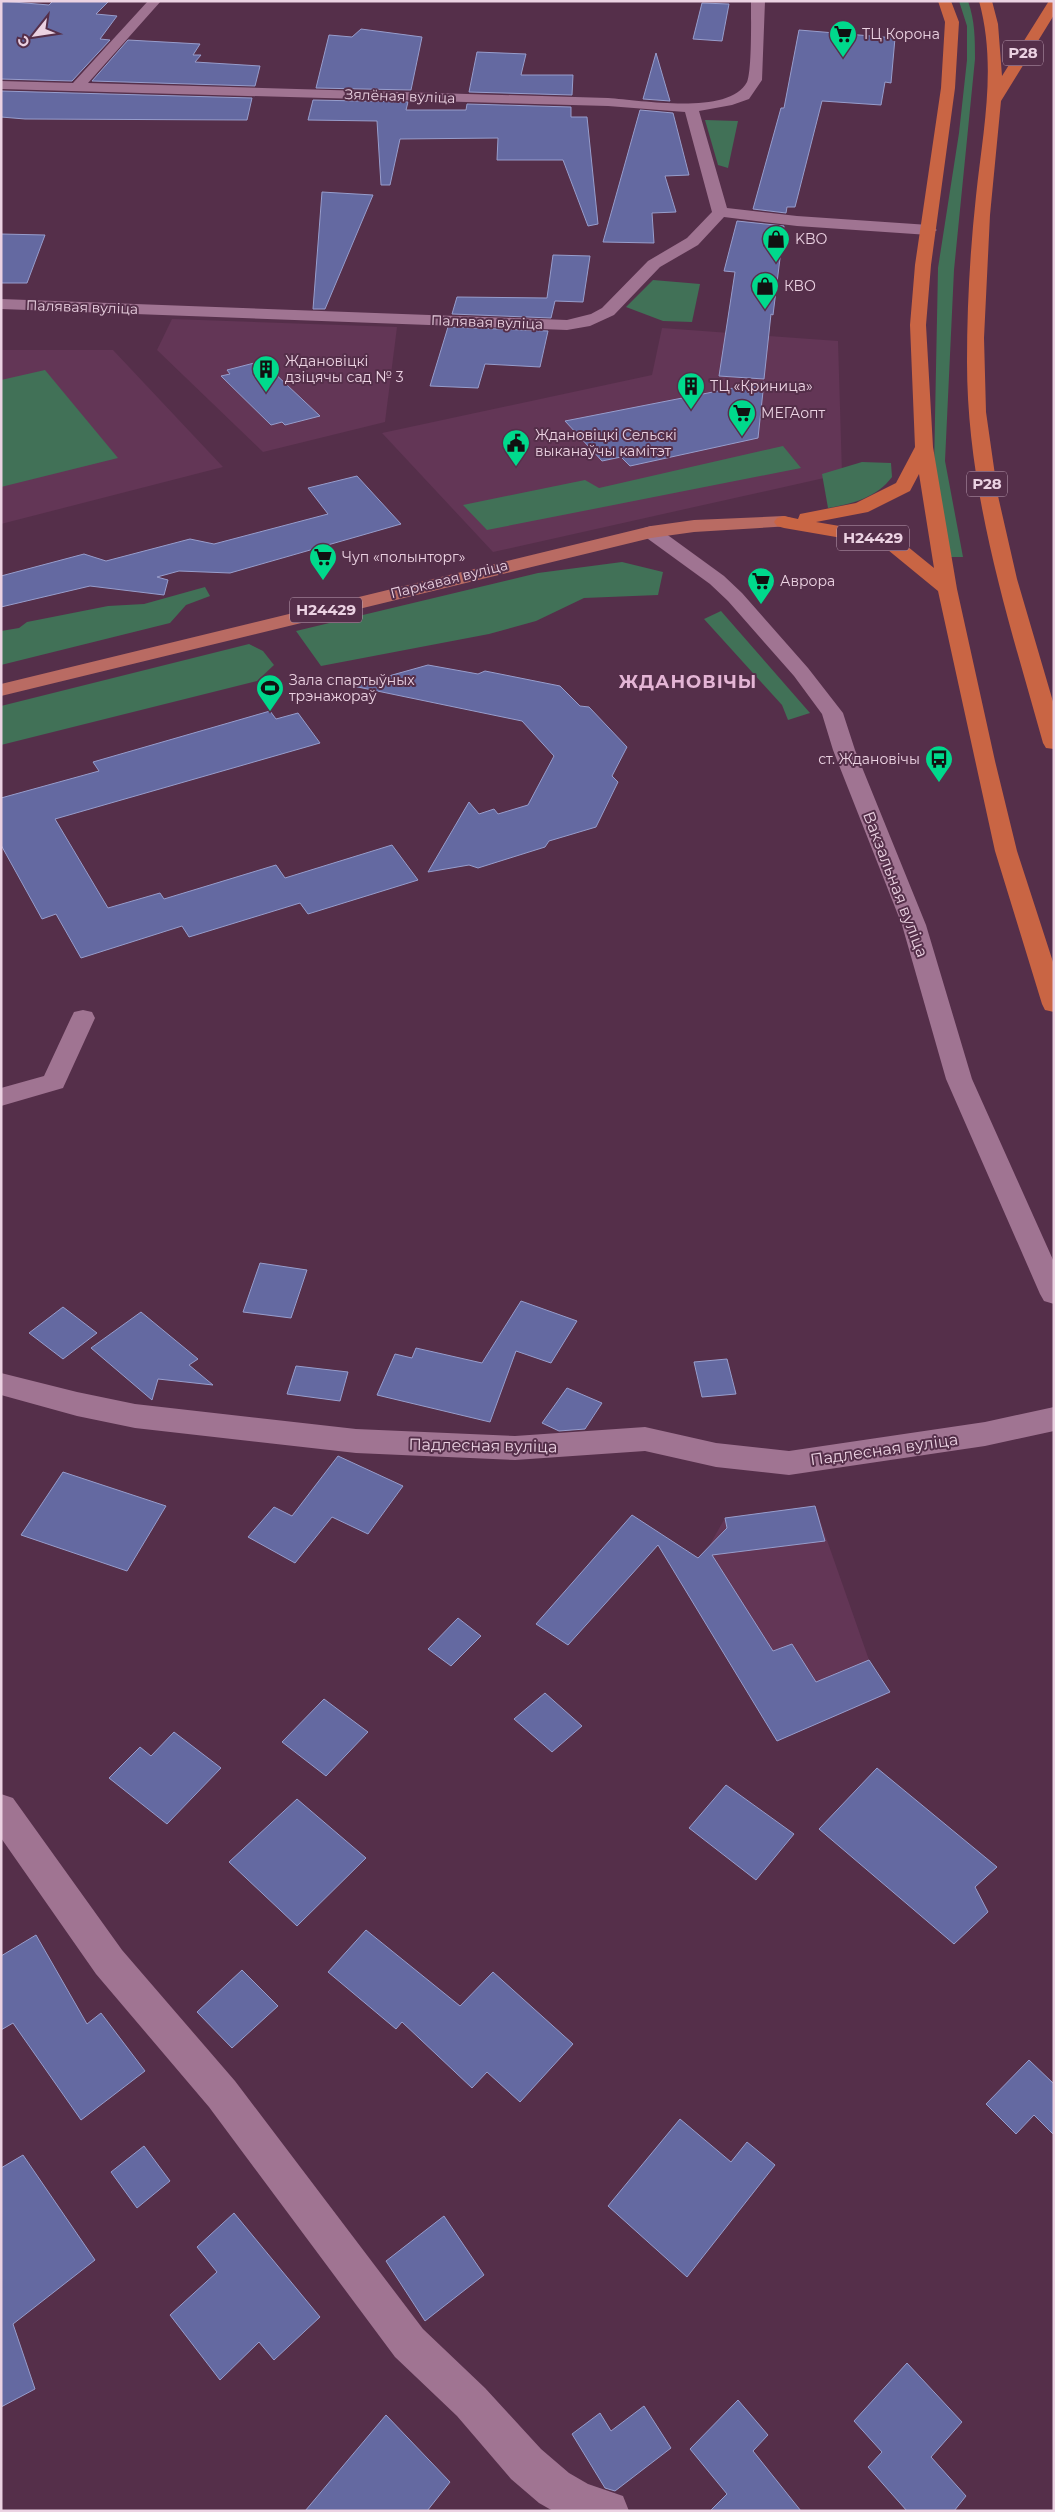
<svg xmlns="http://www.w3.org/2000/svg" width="1055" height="2512" font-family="Montserrat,sans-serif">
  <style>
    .built { fill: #633656 }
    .green { fill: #417157 }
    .building { fill: #6469a1; stroke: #979dcc }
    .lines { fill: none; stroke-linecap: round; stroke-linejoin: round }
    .minor { fill: #a07492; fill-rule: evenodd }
    .major { fill: #b96b63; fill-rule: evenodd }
    .highway { fill: #c96544; fill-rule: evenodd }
    .labels { text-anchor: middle; stroke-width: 4; stroke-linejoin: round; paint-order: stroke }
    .far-poi-label { font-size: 14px; fill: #ebd2e2; stroke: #552f4a; text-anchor: start }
    .far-street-label { font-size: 14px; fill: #ebd2e2; stroke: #552f4a }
    .shield { fill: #552f4a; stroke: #bea1b4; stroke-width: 1 }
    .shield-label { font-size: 15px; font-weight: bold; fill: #ebd2e2 }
    .street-label { font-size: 16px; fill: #ebd2e2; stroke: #552f4a }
    .far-district-label { font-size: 18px; font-weight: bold; letter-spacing: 1px; fill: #e4b5d5; stroke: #552f4a }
  </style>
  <rect width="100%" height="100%" fill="#552f4a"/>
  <!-- built -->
  <g class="built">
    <path d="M172,319L397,327L385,422L263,452L157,350Z"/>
    <path d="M662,328L838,341L842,474L493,552L382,433L652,375Z"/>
    <path d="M1,350H113L223,467L1,524Z"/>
    <path d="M815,1506L869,1660L890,1693L777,1741L678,1579L708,1548L725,1518Z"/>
  </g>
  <!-- green -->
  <g class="green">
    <path d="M959,1H968C975,21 975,39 975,59L954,270L945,461L963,557H950L934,468L938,268L959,133L967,60V26Z"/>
    <path d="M705,120L738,121L728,168L718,165Z"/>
    <path d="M653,280L700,284L692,322L663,321L626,307Z"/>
    <path d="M45,370L118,458L1,487V380Z"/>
    <path d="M783,446L801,468L487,530L463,505L585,480L599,488Z"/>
    <path d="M862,462L891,463L892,477C877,497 853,504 828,508L822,474Z"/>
    <path d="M622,562L663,572L658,595L584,598L536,621L489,634L321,666L296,631L538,573Z"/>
    <path d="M205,587L210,596L186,605L170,623L1,665V631L19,628L27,622L108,606L144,604Z"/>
    <path d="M721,611L810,713L788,720L782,705L704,619Z"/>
    <path d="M249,644L263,651L274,665L257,681L1,745V706Z"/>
  </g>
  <!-- building -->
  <g class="building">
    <path d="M1,1L49,5L53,1H109L96,14L117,16L100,39L110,40L72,81L1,79Z"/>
    <path d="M702,3L729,4L722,41L693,39Z"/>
    <path d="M361,29L422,37L411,90L316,88L329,35L352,37Z"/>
    <path d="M799,30L895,38L891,83L885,82L881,105L822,101L795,207H787L786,213L753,209L781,108H784Z"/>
    <path d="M128,40L200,44L193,55H201L195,62L260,66L255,86L92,81Z"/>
    <path d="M477,52L526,54L521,75H573L572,95L469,92Z"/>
    <path d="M656,53L670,101L643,99Z"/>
    <path d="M1,91L252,98L247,120L25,119L1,117Z"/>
    <path d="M313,100L408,102L406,110H466L467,104L571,107V117H587L598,224L588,226L563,160H497L498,138L400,139L390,185H381L377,121L308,120Z"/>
    <path d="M640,110L673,113L689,175L665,176L676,212L652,213L654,243L603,242Z"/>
    <path d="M322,192L373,195L325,309H313Z"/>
    <path d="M737,221L784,226L773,315L771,314L764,379L719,376L735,272L724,271Z"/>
    <path d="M1,234L45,235L27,283H1Z"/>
    <path d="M553,255L590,256L583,302L555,301L551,318L452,314L457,297L547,298Z"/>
    <path d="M448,327L548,331L540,367L485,364L478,388L430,386Z"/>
    <path d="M262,361L270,369L320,416L285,425L282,422L271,425L221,376L230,374L227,370Z"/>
    <path d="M764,382L758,438L630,466L621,457L602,461L565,421Z"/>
    <path d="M357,476L401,524L230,573L179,571L157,577L168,580L164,595L90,586L1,607V576L84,554L106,561L190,539L214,544L328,514L308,488Z"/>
    <path d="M428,665L478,674L485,671L560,686L580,706L589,707L627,747L612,776L618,782L596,827L549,841L545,847L478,868L469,865L428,872L469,802L479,814L494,809L498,814L528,805L554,756L522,721L353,686Z"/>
    <path d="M270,711L276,719L298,713L320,743L55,819L108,908L160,893L164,899L276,865L285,878L392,845L418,880L308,914L300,903L189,937L182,926L81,958L56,914L42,919L1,845V798L99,771L93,762Z"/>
    <path d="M260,1263L307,1270L291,1318L243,1312Z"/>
    <path d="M521,1301L577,1321L551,1363L516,1351L490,1422L377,1395L395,1354L412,1358L416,1348L482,1363Z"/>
    <path d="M63,1307L97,1333L63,1359L29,1333Z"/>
    <path d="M141,1312L198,1359L189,1365L213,1385L158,1379L152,1400L91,1348Z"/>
    <path d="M727,1359L736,1394L702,1397L694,1362Z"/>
    <path d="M296,1366L348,1372L340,1401L287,1394Z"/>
    <path d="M567,1388L602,1403L585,1429L559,1431L542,1423Z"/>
    <path d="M338,1456L403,1486L368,1534L332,1517L295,1563L248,1537L274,1507L292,1516Z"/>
    <path d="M63,1472L166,1506L127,1571L21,1535Z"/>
    <path d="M815,1506L825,1541L712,1555L773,1651L792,1644L816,1682L869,1660L890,1692L777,1741L658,1545L568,1645L536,1624L632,1515L698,1558L727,1528L725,1518Z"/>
    <path d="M458,1618L481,1636L451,1666L428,1649Z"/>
    <path d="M545,1693L582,1726L552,1752L514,1719Z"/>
    <path d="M324,1699L368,1732L326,1776L282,1742Z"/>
    <path d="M174,1732L221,1768L167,1824L109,1778L140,1747L151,1756Z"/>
    <path d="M877,1768L997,1867L975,1887L988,1912L954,1944L819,1829Z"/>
    <path d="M726,1785L794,1834L756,1880L689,1828Z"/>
    <path d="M297,1799L366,1858L297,1926L229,1862Z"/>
    <path d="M366,1930L460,2006L493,1972L573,2044L520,2102L487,2072L472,2088L402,2022L396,2029L328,1972Z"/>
    <path d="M36,1935L87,2024L101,2013L145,2071L81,2120L13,2023L1,2030V1956Z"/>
    <path d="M242,1970L278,2006L232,2048L197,2012Z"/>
    <path d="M1029,2060L1054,2084V2135L1034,2115L1016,2134L986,2104Z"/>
    <path d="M680,2119L731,2162L747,2142L775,2165L687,2277L608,2206Z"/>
    <path d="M144,2146L170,2181L137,2208L111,2172Z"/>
    <path d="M23,2155L95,2260L13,2324L35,2389L1,2407V2168Z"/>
    <path d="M234,2213L320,2317L274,2360L259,2342L220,2380L170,2315L217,2272L197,2247Z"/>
    <path d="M444,2216L484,2275L425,2321L386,2261Z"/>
    <path d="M907,2363L962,2422L931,2457L966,2496L954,2511H907L868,2467L882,2452L854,2421Z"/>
    <path d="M738,2400L768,2435L753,2451L801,2511H710L727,2494L690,2449Z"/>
    <path d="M644,2406L671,2448L615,2491L605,2488L572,2434L600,2413L611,2431Z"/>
    <path d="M386,2415L450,2482L427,2511H305Z"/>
  </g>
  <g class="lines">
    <!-- minor -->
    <g class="minor">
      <path d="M148,1H161L88,83L608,98C641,100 729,116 747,82C752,71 751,17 751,1H765L762,80L749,99L732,105L699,111L727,208L797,216L929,225L937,230L929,235L797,226L724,217L698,245L660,267L614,315L590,326L567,330L1,309V299L567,320L591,314L602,308L648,261L687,238L712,212L685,112L608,106L1,89V81L73,83Z"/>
      <path d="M651,526L658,528L724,576L742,593L808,668L843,713L855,750L926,925L972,1079L1054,1262V1304L1044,1301L1040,1294L946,1079L902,925L833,750L822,714L794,676L728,601L710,584L644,536L641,532L644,528Z"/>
      <path d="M83,1010L92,1012L95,1018L63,1088L1,1106V1088L44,1076L71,1018L74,1012Z"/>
      <path d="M1,1373L77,1392L135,1404L356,1429L515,1436L645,1427L716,1443L789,1451L985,1422L1054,1407V1431L985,1446L789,1475L716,1467L645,1451L515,1460L356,1453L135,1428L77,1416L1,1395Z"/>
      <path d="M1,1794L13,1798L122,1950L235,2081L423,2329L485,2388L541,2449L569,2473L588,2484L623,2496L629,2511H553L539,2503L511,2479L457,2416L395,2357L209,2107L96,1974L1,1838Z"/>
    </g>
    <!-- major -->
    <path class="major" d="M784,516L791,518L794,522L791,526L694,532L651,538L1,696V684L651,526L694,520Z"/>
    <!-- highway -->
    <g class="highway">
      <path d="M938,1H951L959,22L955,88L931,265L926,325L933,447L957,589L995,761L1017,851L1054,965V1012L1045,1010L1042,1004L995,851L938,591L888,550L865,542L784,528L777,526L774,522L777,518L784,516L798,519L800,514L856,503L896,483L915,447L910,325L915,265L941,88L945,22ZM919,474L934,568L902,542L869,531L816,522L868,512L910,491Z"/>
      <path d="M979,1H992L998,24L1002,76L1047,4L1049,1H1054V15L1001,101L990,215L984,338L986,412L998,496L1017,579L1054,705V749L1046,748L1043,743C1008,618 967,493 967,362C967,307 970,251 976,196C983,130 997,66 979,1Z"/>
    </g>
  </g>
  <!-- icons -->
  <defs>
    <g id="supermarket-pin" transform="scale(1.4375)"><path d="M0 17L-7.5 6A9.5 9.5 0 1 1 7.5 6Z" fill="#00d98c" stroke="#552f4a"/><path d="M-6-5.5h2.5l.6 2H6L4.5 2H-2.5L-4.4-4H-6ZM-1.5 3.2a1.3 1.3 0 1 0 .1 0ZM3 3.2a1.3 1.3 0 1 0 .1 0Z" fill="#111"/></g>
    <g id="shop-pin" transform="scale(1.4375)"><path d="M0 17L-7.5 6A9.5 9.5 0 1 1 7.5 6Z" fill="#00d98c" stroke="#552f4a"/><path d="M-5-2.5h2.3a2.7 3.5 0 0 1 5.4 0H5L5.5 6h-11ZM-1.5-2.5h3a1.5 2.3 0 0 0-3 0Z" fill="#111"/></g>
    <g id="building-pin" transform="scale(1.4375)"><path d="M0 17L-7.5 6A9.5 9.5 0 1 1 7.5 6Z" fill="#00d98c" stroke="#552f4a"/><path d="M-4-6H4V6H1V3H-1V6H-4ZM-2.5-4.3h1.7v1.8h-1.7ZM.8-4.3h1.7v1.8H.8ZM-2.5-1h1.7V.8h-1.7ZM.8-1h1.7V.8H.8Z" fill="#111"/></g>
    <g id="civic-pin" transform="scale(1.4375)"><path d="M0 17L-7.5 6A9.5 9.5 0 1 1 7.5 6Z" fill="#00d98c" stroke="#552f4a"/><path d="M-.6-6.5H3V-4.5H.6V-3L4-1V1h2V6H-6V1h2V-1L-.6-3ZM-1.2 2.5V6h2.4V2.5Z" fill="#111"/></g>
    <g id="stadium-pin" transform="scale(1.4375)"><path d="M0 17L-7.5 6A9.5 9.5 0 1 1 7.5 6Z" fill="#00d98c" stroke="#552f4a"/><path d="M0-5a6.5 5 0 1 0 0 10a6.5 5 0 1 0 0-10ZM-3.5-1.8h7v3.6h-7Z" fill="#111"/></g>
    <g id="bus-pin" transform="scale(1.4375)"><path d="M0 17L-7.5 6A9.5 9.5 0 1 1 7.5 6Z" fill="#00d98c" stroke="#552f4a"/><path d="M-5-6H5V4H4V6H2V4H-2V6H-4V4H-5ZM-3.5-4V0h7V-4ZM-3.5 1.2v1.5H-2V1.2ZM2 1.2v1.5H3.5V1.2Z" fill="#111"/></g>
  </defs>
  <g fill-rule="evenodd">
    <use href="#supermarket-pin" x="843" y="34"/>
    <use href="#shop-pin" x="776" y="239"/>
    <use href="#shop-pin" x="765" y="286"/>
    <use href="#building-pin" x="266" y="369"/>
    <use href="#building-pin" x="691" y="386"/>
    <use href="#supermarket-pin" x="742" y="413"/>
    <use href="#civic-pin" x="516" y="443"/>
    <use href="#supermarket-pin" x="323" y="557"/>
    <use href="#supermarket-pin" x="761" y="581"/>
    <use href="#stadium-pin" x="270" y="688"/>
    <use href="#bus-pin" x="939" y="759"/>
  </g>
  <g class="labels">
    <!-- far-poi labels -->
    <g class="far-poi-label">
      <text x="862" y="39">ТЦ Корона</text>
      <text x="795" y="244">KBО</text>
      <text x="784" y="291">КВО</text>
      <text x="285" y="366">Ждановіцкі<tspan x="285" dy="16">дзіцячы сад № 3</tspan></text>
      <text x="710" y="391">ТЦ «Криница»</text>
      <text x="761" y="418">МЕГАопт</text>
      <text x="535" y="440">Ждановіцкі Сельскі<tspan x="535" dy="16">выканаўчы камітэт</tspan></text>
      <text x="342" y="562">Чуп «полынторг»</text>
      <text x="780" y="586">Аврора</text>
      <text x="289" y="685">Зала спартыўных<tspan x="289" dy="16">трэнажораў</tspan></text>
      <text x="920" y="764" text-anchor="end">ст. Ждановічы</text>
    </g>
    <!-- far-street labels -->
    <g class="far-street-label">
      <text transform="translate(400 96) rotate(2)" y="5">Зялёная вуліца</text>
      <text transform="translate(82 307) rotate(2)" y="5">Палявая вуліца</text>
      <text transform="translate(487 322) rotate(2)" y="5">Палявая вуліца</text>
      <text transform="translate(449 579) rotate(-14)" y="5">Паркавая вуліца</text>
    </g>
    <!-- shield labels -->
    <g class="shield">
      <rect x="1003" y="40.5" width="40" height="25" rx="4"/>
      <rect x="967" y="471.5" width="40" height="25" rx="4"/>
      <rect x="837" y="525.5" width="72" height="25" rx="4"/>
      <rect x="290" y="597.5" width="72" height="25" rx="4"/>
    </g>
    <g class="shield-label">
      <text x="1023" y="58">Р28</text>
      <text x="987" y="489">Р28</text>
      <text x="873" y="543">Н24429</text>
      <text x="326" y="615">Н24429</text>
    </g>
    <!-- street labels -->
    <g class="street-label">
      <text transform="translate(896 884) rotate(69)" y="6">Вакзальная вуліца</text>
      <text transform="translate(483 1445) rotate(1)" y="6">Падлесная вуліца</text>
      <text transform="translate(884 1449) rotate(-8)" y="6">Падлесная вуліца</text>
    </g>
    <!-- far-district labels -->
    <g class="far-district-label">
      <text x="688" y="688">ЖДАНОВІЧЫ</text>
    </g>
  </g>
  <!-- border -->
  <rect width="1055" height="2512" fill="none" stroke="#ebd2e2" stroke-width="5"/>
  <!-- north arrow -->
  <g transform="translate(35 35) rotate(240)" stroke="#552f4a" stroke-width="4" paint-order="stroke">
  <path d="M0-4L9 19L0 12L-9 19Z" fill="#ebd2e2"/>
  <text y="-8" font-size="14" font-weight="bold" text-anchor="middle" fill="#ebd2e2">С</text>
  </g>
</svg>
